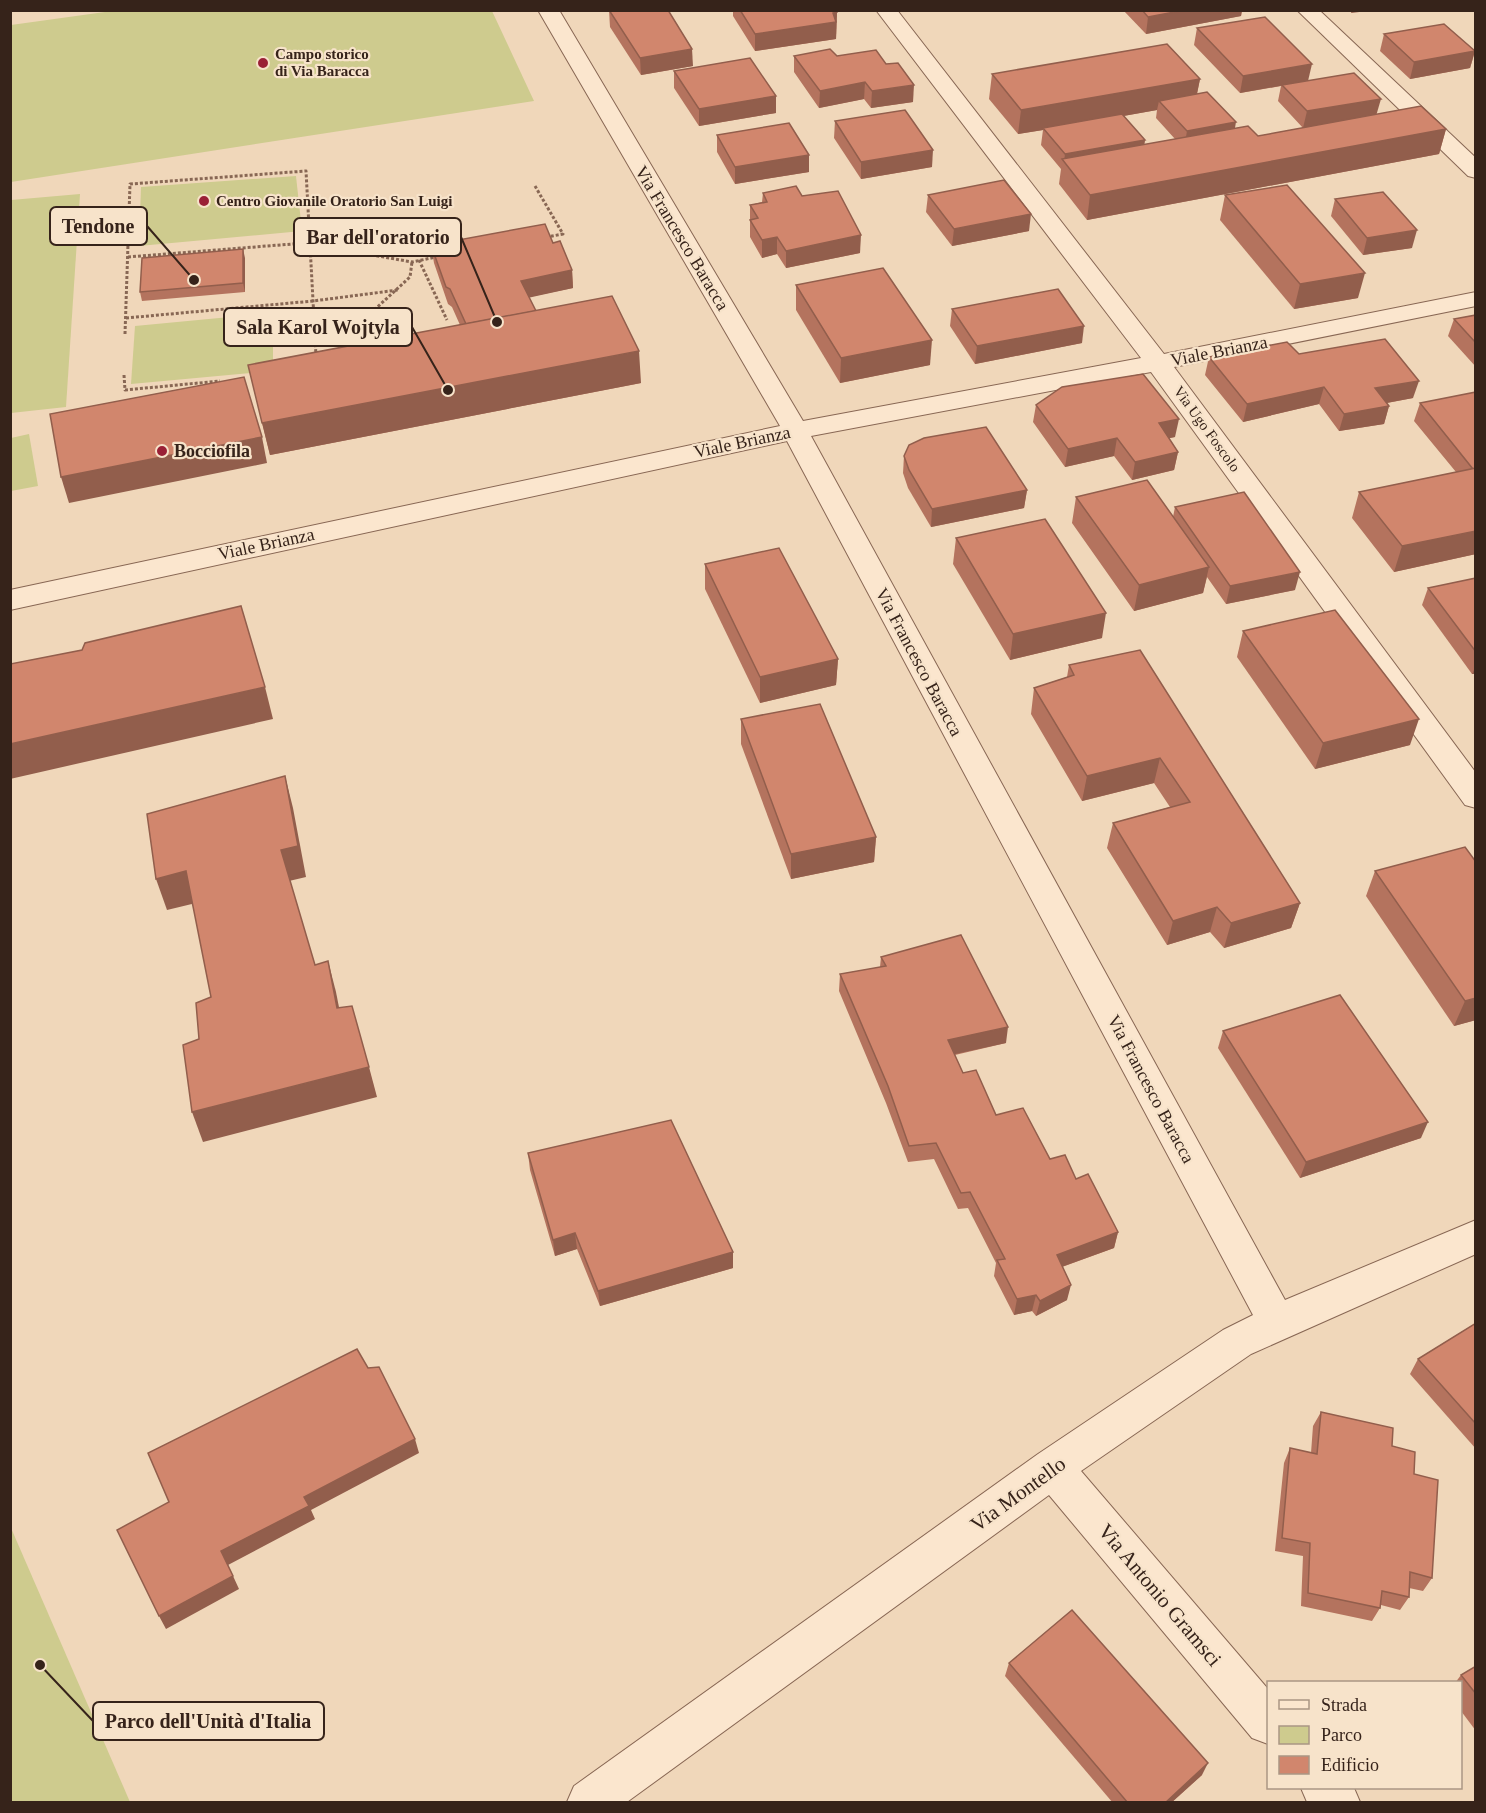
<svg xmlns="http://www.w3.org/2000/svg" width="1486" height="1813" font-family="'Times New Roman',serif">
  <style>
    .green { fill: #cecb8e }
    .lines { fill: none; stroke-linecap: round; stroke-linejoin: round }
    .minor-casing { stroke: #886754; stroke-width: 2 }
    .path { stroke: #886754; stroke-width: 3; stroke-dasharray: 3 2; stroke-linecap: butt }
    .minor { fill: #fbe6ce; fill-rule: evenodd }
    .wall { fill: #b4735e; fill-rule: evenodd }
    .shaded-wall { fill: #925e4c }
    .building { fill: #d1866d; stroke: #925e4c; stroke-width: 1.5 }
    .poi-dot { fill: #9a2036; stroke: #f7e3ca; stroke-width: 2 }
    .labels { text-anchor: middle; stroke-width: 4.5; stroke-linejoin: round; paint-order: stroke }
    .far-poi-label { font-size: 15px; font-weight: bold; fill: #36231a; stroke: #f7e3ca; text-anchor: start }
    .far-street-label { font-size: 15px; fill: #36231a; stroke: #f7e3ca }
    .street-label { font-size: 18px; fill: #36231a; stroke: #f7e3ca }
    .poi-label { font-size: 18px; font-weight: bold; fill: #36231a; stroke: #f7e3ca; text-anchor: start }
    .near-street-label { font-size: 21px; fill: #36231a; stroke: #f7e3ca }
    .leader { fill: none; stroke: #36231a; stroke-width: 2 }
    .callout-dot { fill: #36231a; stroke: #f7e3ca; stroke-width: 2 }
    .callout { fill: #f7e3ca; stroke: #36231a; stroke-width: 2 }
    .callout-label { font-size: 20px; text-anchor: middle; font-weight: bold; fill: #36231a }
  </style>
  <rect width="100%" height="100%" fill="#f0d7ba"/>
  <!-- green -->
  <g class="green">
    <path d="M112,11H492L534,101L11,182V25Z"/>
    <path d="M296,176L302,231L139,246L141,187Z"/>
    <path d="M80,194L66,407L11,413V200Z"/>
    <path d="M273,313V371L131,384L135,326Z"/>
    <path d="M29,434L38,486L11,491V438Z"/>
    <path d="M10,1528H11L130,1802H11Z"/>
  </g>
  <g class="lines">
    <!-- minor casing -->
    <g class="minor-casing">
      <g id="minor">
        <path d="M538,10H559L803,421L1141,358L876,10H897L1164,354L1476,292V306L1174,367L1476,773V808L1465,805L1151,372L811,436L1285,1300L1476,1220V1254L1251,1354L1081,1471L1268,1689V1744L1252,1738L1049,1495L627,1802H567L574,1786L1038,1454L1223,1330L1253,1315L787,441L10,610V590L780,426Z"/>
        <path d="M1297,10H1319L1476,158V178L1468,176Z"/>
        <path d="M1301,1788H1354L1360,1802H1307Z"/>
      </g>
    </g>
    <!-- path -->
    <g class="path">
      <path d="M535,186L563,234L547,237"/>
      <path d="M128,257L305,243L412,262L436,257"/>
      <path d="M419,260L447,320"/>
      <path d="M126,318L313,301L398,290"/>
      <path d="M125,334L130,184L306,171L316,356"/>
      <path d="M315,342L365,324L372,312L410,277L412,262"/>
      <path d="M124,375L125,390L220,381"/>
    </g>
    <!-- minor -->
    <use href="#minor" class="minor"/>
  </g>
  <!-- wall -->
  <g class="wall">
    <path d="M609,10L693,66L641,75L610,27Z"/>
    <path d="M733,10H836L837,12L836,39L755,51L733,16Z"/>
    <path d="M1123,10H1242L1241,16L1146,34Z"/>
    <path d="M1197,28L1308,80L1377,114L1446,129L1439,154L1087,220L1059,184L1061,169L1041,145L1043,130L1018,134L989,99L992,74L1200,79L1197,94L1235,129L1258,136L1303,128L1278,101L1281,86L1240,93L1194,45ZM1157,110L1156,118L1175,139L1144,145L1145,140L1123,116Z"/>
    <path d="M1384,34L1475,51L1470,68L1410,79L1380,51Z"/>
    <path d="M794,56H837L913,102L871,108L864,99L819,108L794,72Z"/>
    <path d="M674,71L776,96V113L699,126L674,88Z"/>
    <path d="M835,121L932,167L861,179L834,138Z"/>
    <path d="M717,135L809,172L735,184L717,152Z"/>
    <path d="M763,193L802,196L860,253L786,268L777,254L762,258L750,237V205L762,202Z"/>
    <path d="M928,195L1029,231L952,246L926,212Z"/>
    <path d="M1225,195L1358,298L1294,309L1220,220Z"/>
    <path d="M1335,199L1412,248L1363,255L1331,216Z"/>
    <path d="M553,243L572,270L573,288L529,297L536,311L641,383L270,455L248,365L460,325L452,307L448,304L434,263L431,245Z"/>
    <path d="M245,258V292L142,301L140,292Z"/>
    <path d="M796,285L930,365L840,383L796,310Z"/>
    <path d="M952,309L1082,343L975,364L950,326Z"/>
    <path d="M1476,315V367L1448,336L1454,319Z"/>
    <path d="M1209,357L1413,398L1387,403L1389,406L1384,424L1339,431L1319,404L1243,422L1205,375Z"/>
    <path d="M1476,392V554L1394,572L1352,518L1359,492L1456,472L1414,421L1420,403Z"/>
    <path d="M1036,405L1175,437L1169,438L1178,452L1174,470L1132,480L1114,456L1065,467L1033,422Z"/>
    <path d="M904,456L1027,490L1024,508L931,527L908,488L903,473Z"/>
    <path d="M1076,497L1173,517L1175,507L1295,590L1226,604L1207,577L1203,593L1134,611L1072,523Z"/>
    <path d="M956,538L1102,638L1010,660L953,564Z"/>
    <path d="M705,564L838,659L836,685L760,703L705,589Z"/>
    <path d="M1476,578V674H1472L1422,605L1428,588Z"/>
    <path d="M1243,631L1410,745L1315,769L1237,657Z"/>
    <path d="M1069,665L1300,903L1291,928L1224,948L1210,932L1167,945L1107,848L1113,823L1170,807L1154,783L1082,801L1031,714L1034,688L1067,677Z"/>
    <path d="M741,719L876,837L874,862L791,879L741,744Z"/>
    <path d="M1476,862V1020L1454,1026L1366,896L1375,871Z"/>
    <path d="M881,957L1006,1043L955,1055L963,1073L996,1115L1076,1179L1118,1232L1114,1248L1062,1267L1067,1300L1036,1316L1032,1311L1014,1315L994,1276L996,1263L968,1208L958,1209L934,1159L908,1162L886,1103L839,991L840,974L880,967Z"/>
    <path d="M1223,1031L1421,1138L1300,1178L1218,1048Z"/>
    <path d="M528,1153L733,1268L600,1306L577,1249L555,1256L530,1170Z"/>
    <path d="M1476,1323V1449L1410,1374L1418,1359Z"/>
    <path d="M1321,1412L1392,1446L1414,1474L1432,1578L1423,1591L1409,1588V1597L1400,1610L1381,1605L1380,1608L1372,1621L1301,1606L1303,1556L1275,1551L1284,1463L1290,1448L1311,1453L1313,1426Z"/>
    <path d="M1009,1663L1202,1775L1171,1803H1113L1005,1676Z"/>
    <path d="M1476,1666V1731L1461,1711V1683H1455L1461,1675Z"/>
  </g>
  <!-- shaded-wall -->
  <g class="shaded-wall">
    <path d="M1185,10H1242L1241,16L1146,34L1148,17Z"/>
    <path d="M1352,10H1376L1351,13Z"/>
    <path d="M837,12L836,39L755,51V34Z"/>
    <path d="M692,49L693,66L641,75L640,58Z"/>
    <path d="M1475,51L1470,68L1410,79L1414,62Z"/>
    <path d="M1312,64L1308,81L1240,93L1243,76Z"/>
    <path d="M1200,79L1195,103L1159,101L1157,110L1045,130L1043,128V130L1018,134L1021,110Z"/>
    <path d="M865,82L864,99L819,108L820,91Z"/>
    <path d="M914,85L913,102L871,108L872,91Z"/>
    <path d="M776,96V113L699,126V109Z"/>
    <path d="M1381,99L1376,116L1303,128L1307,111Z"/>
    <path d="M1236,122L1233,139L1184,148L1187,131Z"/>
    <path d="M1446,129L1439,154L1087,220L1090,195Z"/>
    <path d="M1145,140L1142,157L1064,162L1065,154Z"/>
    <path d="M933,150L932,167L861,179V162Z"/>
    <path d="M809,155V172L735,184V167Z"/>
    <path d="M1031,214L1029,231L952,246L954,229Z"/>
    <path d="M1417,230L1412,248L1363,255L1367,238Z"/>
    <path d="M861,235L860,253L786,268V251Z"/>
    <path d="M777,237V254L762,258V240Z"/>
    <path d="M243,249L245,258V292L243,283Z"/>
    <path d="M572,270L573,288L523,299L521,281Z"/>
    <path d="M1365,273L1358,298L1294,309L1300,284Z"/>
    <path d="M1084,326L1082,343L975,364L977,346Z"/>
    <path d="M932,340L930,365L840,383L841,358Z"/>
    <path d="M639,351L641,383L270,455L262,423Z"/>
    <path d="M1419,381L1413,398L1370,406L1375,388Z"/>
    <path d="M1324,387L1319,404L1243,422L1247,404Z"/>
    <path d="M1389,406L1384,424L1339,431L1344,414Z"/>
    <path d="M1179,419L1175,437L1155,441L1159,423Z"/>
    <path d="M262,437L267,463L69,503L61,477Z"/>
    <path d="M1117,438L1114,456L1065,467L1068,449Z"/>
    <path d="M1178,452L1174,470L1132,480L1135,462Z"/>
    <path d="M1027,490L1024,508L931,527L932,509Z"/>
    <path d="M1476,531V554L1394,572L1402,546Z"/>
    <path d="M1209,567L1203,593L1134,611L1139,585Z"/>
    <path d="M1300,572L1295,590L1226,604L1230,586Z"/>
    <path d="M1106,613L1102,638L1010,660L1013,634Z"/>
    <path d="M838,659L836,685L760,703V677Z"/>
    <path d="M1476,666V674H1472Z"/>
    <path d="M265,687L273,719L10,779V744Z"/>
    <path d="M1419,719L1410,745L1315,769L1323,743Z"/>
    <path d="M1160,758L1154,783L1082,801L1087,776Z"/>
    <path d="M285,776L293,808L306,877L289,881L281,850Z"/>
    <path d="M876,837L874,862L791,879V854Z"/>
    <path d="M186,871L196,903L167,910L156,879Z"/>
    <path d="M1300,903L1291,928L1224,948L1231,923Z"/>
    <path d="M1217,907L1210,932L1167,945L1173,921Z"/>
    <path d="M328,961L336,992L345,1038L337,1008Z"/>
    <path d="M1476,998V1020L1454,1026L1465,1001Z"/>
    <path d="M1008,1027L1006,1043L946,1056L948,1040Z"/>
    <path d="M369,1067L377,1097L203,1142L192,1112Z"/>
    <path d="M1428,1122L1421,1138L1300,1178L1306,1162Z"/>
    <path d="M1118,1232L1114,1248L1053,1270L1057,1255Z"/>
    <path d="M575,1233L577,1249L555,1256L553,1240Z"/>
    <path d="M733,1252V1268L600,1306L598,1291Z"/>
    <path d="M1071,1285L1067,1300L1036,1316L1040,1301Z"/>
    <path d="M1036,1295L1032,1311L1014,1315L1017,1299Z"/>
    <path d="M415,1439L419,1453L311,1510L315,1519L228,1565L239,1589L166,1629L159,1616L221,1551L304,1497Z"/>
    <path d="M1208,1763L1202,1775L1171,1803H1165Z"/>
  </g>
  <!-- building -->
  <g class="building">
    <path d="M609,10H668L692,49L640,58Z"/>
    <path d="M740,10H836L837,12L833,13L836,22L755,34Z"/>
    <path d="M1142,10H1185L1148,17Z"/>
    <path d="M1265,17L1312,64L1243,76L1197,28Z"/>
    <path d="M1444,24L1475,51L1414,62L1384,34Z"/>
    <path d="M1167,44L1200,79L1021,110L992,74Z"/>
    <path d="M830,49L837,56L876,50L886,64L898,63L914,85L872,91L865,82L820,91L794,56Z"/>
    <path d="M750,58L776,96L699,109L674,71Z"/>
    <path d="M1354,73L1381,99L1307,111L1282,85Z"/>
    <path d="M1207,92L1236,122L1187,131L1159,101Z"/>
    <path d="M1421,106L1446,129L1090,195L1062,159L1248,126L1258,136Z"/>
    <path d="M905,110L933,150L861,162L835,121Z"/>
    <path d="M1122,114L1145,140L1065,154L1043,128Z"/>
    <path d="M789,123L809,155L735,167L717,135Z"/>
    <path d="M1004,180L1031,214L954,229L928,195Z"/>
    <path d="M1287,185L1365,273L1300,284L1225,195Z"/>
    <path d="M796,186L802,196L838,191L861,235L786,251L777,237L762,240L750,220L758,218L750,205L767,202L763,193Z"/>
    <path d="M1383,192L1417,230L1367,238L1335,199Z"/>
    <path d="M545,224L553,243L560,241L572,270L521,281L536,311L466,324L450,289L446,287L431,245Z"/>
    <path d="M243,249V283L140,292L142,258Z"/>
    <path d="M883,268L932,340L841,358L796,285Z"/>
    <path d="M1058,289L1084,326L977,346L952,309Z"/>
    <path d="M612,296L639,351L262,423L248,365Z"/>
    <path d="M1476,315V343L1454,319Z"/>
    <path d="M1385,339L1419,381L1375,388L1389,406L1344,414L1324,387L1247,404L1209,357L1287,342L1299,354Z"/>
    <path d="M1143,374L1179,419L1159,423L1178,452L1135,462L1117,438L1068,449L1036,405L1062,387Z"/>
    <path d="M244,377L262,437L61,477L50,414Z"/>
    <path d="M1476,392V468L1473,469L1420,403Z"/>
    <path d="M986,427L1027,490L932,509L909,470L904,456L909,445L924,438Z"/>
    <path d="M1476,468V531L1402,546L1359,492Z"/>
    <path d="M1147,480L1209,567L1139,585L1076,497Z"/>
    <path d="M1244,492L1300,572L1230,586L1175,507Z"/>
    <path d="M1045,519L1106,613L1013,634L956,538Z"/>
    <path d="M779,548L838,659L760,677L705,564Z"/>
    <path d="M1476,578V652L1428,588Z"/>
    <path d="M241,606L265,687L10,744V664L82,650L85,643Z"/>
    <path d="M1335,610L1419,719L1323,743L1243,631Z"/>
    <path d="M1140,650L1300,903L1231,923L1217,907L1173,921L1113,823L1190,802L1160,758L1087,776L1034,688L1074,675L1069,665Z"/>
    <path d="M820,704L876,837L791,854L741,719Z"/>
    <path d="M285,776L298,846L281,850L315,965L328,961L337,1008L352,1006L369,1067L192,1112L183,1045L199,1039L196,1003L211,997L186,871L156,879L147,814Z"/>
    <path d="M1465,847L1476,862V998L1465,1001L1375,871Z"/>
    <path d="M961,935L1008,1027L948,1040L963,1073L976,1070L996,1115L1023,1108L1050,1159L1065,1155L1076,1179L1088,1174L1118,1232L1057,1255L1071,1285L1040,1301L1036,1295L1017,1299L997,1260L1005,1259L970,1192L961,1193L936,1143L909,1146L888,1086L840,974L886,966L881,957Z"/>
    <path d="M1340,995L1428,1122L1306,1162L1223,1031Z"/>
    <path d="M671,1120L733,1252L598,1291L575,1233L553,1240L528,1153Z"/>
    <path d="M1476,1323V1424L1418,1359Z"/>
    <path d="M357,1349L368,1368L379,1367L415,1439L304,1497L309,1506L221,1551L233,1576L159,1616L117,1530L169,1502L148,1453Z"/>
    <path d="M1321,1412L1393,1428L1392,1446L1415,1452L1414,1474L1438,1480L1432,1578L1410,1572L1409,1597L1382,1591L1380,1608L1308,1593L1310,1543L1282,1538L1290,1448L1317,1454Z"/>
    <path d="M1072,1610L1208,1763L1165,1803H1128L1009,1663Z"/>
    <path d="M1476,1666V1694L1461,1675Z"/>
  </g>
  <!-- markers -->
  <g class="poi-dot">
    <circle cx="263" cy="63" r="6"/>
    <circle cx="204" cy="201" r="6"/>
    <circle cx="162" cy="451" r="6"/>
  </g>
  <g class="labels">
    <!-- far-poi labels -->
    <g class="far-poi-label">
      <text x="275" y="59">Campo storico<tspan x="275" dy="17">di Via Baracca</tspan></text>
      <text x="216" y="206">Centro Giovanile Oratorio San Luigi</text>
    </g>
    <!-- far-street labels -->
    <g class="far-street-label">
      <text transform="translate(1207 429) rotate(54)" y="5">Via Ugo Foscolo</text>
    </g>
    <!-- street labels -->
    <g class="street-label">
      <text transform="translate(682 238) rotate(59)" y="6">Via Francesco Baracca</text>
      <text transform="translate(1219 351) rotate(-11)" y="6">Viale Brianza</text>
      <text transform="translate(742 442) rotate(-12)" y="6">Viale Brianza</text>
      <text transform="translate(266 544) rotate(-12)" y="6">Viale Brianza</text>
      <text transform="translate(919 662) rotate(62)" y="6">Via Francesco Baracca</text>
      <text transform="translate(1151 1089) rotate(62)" y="6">Via Francesco Baracca</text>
    </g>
    <!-- poi labels -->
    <g class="poi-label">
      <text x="174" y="457">Bocciofila</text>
    </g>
    <!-- near-street labels -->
    <g class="near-street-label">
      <text transform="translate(1018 1494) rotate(-36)" y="7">Via Montello</text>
      <text transform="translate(1160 1595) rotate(50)" y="7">Via Antonio Gramsci</text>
    </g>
  </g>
  <!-- callouts -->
  <path class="leader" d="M194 280L147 226M497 322L461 237M448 390L412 327M40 1665L93 1721"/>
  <g class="callout-dot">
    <circle cx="194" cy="280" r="6"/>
    <circle cx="497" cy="322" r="6"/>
    <circle cx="448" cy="390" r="6"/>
    <circle cx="40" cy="1665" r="6"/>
  </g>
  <g class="callout">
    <rect x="50" y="207" width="97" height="38" rx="6"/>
    <rect x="294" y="218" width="167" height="38" rx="6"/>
    <rect x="224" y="308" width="188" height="38" rx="6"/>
    <rect x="93" y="1702" width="231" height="38" rx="6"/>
  </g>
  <g class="callout-label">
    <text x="98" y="233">Tendone</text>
    <text x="378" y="244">Bar dell'oratorio</text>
    <text x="318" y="334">Sala Karol Wojtyla</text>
    <text x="208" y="1728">Parco dell'Unità d'Italia</text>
  </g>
  <!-- border -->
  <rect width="1486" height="1813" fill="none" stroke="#36231a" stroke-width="24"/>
  <!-- legend -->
  <rect x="1267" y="1681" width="195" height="108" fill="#f7e3ca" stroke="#aa9684" stroke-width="1.5"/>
  <rect x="1279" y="1700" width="30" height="9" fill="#fbe6ce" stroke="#aa9684" stroke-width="1.5"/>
  <text x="1321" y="1711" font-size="18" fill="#36231a">Strada</text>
  <rect x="1279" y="1726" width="30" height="18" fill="#cecb8e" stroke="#aa9684" stroke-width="1.5"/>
  <text x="1321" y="1741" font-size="18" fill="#36231a">Parco</text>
  <rect x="1279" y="1756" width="30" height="18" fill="#d1866d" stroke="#aa9684" stroke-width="1.5"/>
  <text x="1321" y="1771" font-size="18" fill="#36231a">Edificio</text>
</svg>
